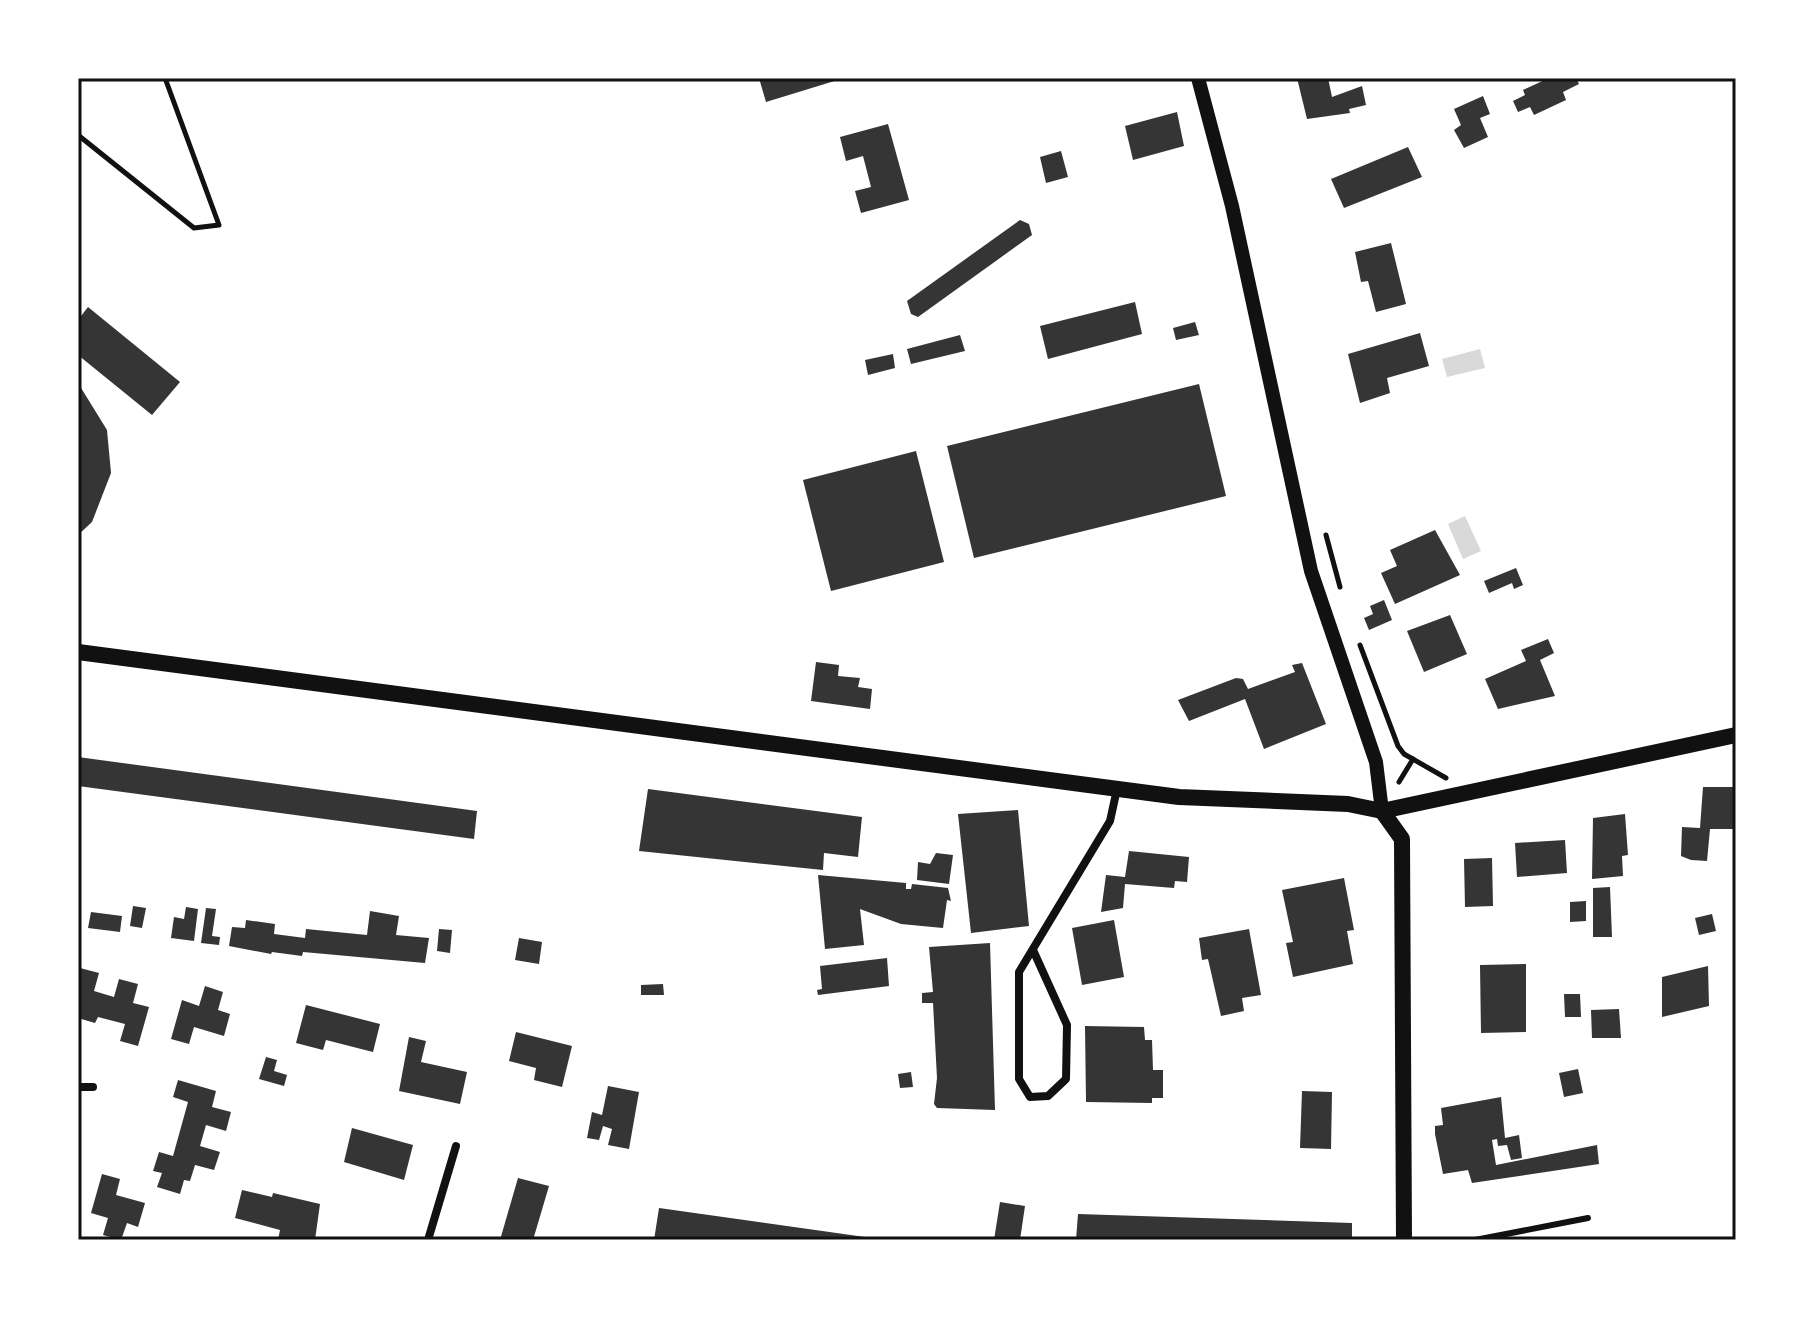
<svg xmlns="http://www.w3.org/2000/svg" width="1814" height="1318" font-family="'PT Sans Narrow',sans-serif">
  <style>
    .water { fill: #d9d9d9 }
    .building { fill: #353535 }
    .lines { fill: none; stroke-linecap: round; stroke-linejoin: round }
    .path { stroke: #111; stroke-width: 5 }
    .service { stroke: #111; stroke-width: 6 }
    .minor { stroke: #111; stroke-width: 8 }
    .tertiary { stroke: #111; stroke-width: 14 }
    .secondary { stroke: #111; stroke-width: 16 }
    .neatline { fill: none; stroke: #111; stroke-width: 3 }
  </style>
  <rect width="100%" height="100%" fill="#fff"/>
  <!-- water -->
  <g class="water">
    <path d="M1480,349L1485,368L1447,377L1442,359Z"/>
    <path d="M1465,516L1481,551L1463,559L1448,524Z"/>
  </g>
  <!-- building -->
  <g class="building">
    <path d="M759,78H841V79L766,102Z"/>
    <path d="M1297,78H1328L1332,97L1362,86L1366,105L1349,109L1350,113L1307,119Z"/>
    <path d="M1549,78H1576L1579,84L1563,92L1566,100L1534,115L1530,107L1518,112L1513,101L1525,95L1523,90Z"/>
    <path d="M1483,96L1490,114L1480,118L1488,137L1464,148L1454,130L1461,125L1454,109Z"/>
    <path d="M1177,112L1184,146L1133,160L1125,126Z"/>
    <path d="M888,124L909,200L861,213L855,191L871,187L863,156L846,161L840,137Z"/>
    <path d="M1408,147L1422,177L1344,208L1331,179Z"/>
    <path d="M1061,151L1068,177L1046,183L1040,157Z"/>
    <path d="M1020,220L1029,224L1032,235L918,317L911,314L907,301Z"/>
    <path d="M1391,243L1406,304L1376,312L1368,281L1361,282L1355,252Z"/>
    <path d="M1135,302L1142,334L1048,359L1040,326Z"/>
    <path d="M88,307L180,382L152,415L78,355V320Z"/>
    <path d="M1195,322L1199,335L1176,340L1173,328Z"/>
    <path d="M1420,333L1429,366L1387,378L1390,393L1360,403L1348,354Z"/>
    <path d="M960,335L965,351L911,364L907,349Z"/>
    <path d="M893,354L895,368L868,375L865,360Z"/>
    <path d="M78,383L107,430L111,473L92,522L78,535Z"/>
    <path d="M1199,384L1226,496L974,558L947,446Z"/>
    <path d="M916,451L944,562L831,591L803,480Z"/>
    <path d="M1435,530L1460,575L1395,604L1381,573L1397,566L1390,550Z"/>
    <path d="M1516,568L1523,585L1514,589L1512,583L1489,593L1484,581Z"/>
    <path d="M1384,600L1392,620L1369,630L1364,618L1373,614L1370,606Z"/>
    <path d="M1450,615L1467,654L1424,672L1407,631Z"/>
    <path d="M1548,639L1554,653L1540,660L1555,696L1498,709L1485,679L1526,661L1521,650Z"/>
    <path d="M816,662L839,665L838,676L860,678L858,687L872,689L870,709L811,701Z"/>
    <path d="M1302,663L1326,724L1264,749L1245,699L1189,721L1178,700L1236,678L1243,679L1248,689L1295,672L1292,665Z"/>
    <path d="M78,757L477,811L474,839L78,786Z"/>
    <path d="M1703,787H1736V829H1710L1707,861L1691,860L1681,856L1682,827L1700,828Z"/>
    <path d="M648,789L862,817L858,857L824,853L823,870L639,851Z"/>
    <path d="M1018,810L1029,926L971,933L958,814Z"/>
    <path d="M1625,814L1628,855L1622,856L1623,876L1592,879L1593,818Z"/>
    <path d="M1565,840L1567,873L1517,877L1515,843Z"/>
    <path d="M1129,851L1189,857L1187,882L1175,881L1174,888L1125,884L1123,908L1101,912L1106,875L1125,877Z"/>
    <path d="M936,853L953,855L949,884L917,880L918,862L930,864Z"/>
    <path d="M1492,858L1493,906L1465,907L1464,859Z"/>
    <path d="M818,875L906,883V889H911L912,884L948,888L951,901L947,900L943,928L901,924L860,909L864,945L825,949Z"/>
    <path d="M1344,878L1354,930L1347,931L1353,964L1293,977L1286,943L1293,942L1282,890Z"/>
    <path d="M1610,887L1612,937H1593V888Z"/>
    <path d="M1586,901V921L1570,922V902Z"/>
    <path d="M133,906L146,908L142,928L130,926Z"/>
    <path d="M186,907L198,909L194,941L171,938L174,917L184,919Z"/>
    <path d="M206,908L216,909L212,936L220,937L219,945L201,943Z"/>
    <path d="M370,911L399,916L396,935L429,938L425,963L303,952L302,956L272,952L271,954L229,946L232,927L245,928L246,920L275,924L274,934L305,938L306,929L367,935Z"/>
    <path d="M91,912L122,916L120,932L88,928Z"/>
    <path d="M1712,914L1716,931L1699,935L1695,918Z"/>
    <path d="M1114,920L1124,977L1082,985L1072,928Z"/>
    <path d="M439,929L452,930L450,953L437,951Z"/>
    <path d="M1249,929L1261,995L1242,998L1244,1011L1221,1016L1208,959L1202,960L1199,938Z"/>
    <path d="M519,938L542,942L539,964L515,960Z"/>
    <path d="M990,943L995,1110L937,1108L934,1104L937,1078L933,1003H922V993L933,992L929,947Z"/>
    <path d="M887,958L889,986L818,995L817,990L822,989L820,966Z"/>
    <path d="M1526,964V1032L1481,1033L1480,965Z"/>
    <path d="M1708,966L1709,1006L1662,1017V977Z"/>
    <path d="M80,968L99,973L94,991L114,997L119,979L138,984L133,1003L149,1007L138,1046L120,1041L125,1024L98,1017L95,1023L78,1018Z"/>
    <path d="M663,984L664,995H641V985Z"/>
    <path d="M205,986L223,992L218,1010L230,1014L224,1036L194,1027L189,1044L171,1039L182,1000L199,1006Z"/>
    <path d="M1564,994H1580L1581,1017H1565Z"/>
    <path d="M306,1005L380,1024L373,1052L326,1040L323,1050L296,1043Z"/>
    <path d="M1619,1009L1621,1038H1592L1591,1010Z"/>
    <path d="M1085,1026L1144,1027L1145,1040H1152L1153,1070H1163V1098H1152V1103L1086,1102Z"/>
    <path d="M516,1032L572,1046L562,1087L534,1080L536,1068L509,1061Z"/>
    <path d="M409,1037L426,1041L421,1062L467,1072L460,1104L399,1091Z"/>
    <path d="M266,1057L277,1060L274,1071L287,1075L284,1086L259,1079Z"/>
    <path d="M1578,1069L1583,1093L1564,1097L1559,1073Z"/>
    <path d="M911,1072L913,1087L900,1088L898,1074Z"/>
    <path d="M178,1080L216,1091L212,1107L231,1112L226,1131L206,1125L200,1146L220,1152L214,1170L195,1165L190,1181L184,1180L180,1194L157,1187L162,1173L153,1171L159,1152L173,1156L188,1102L173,1097Z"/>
    <path d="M608,1086L639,1092L629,1149L608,1145L612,1129L603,1126L599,1140L587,1138L592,1112L602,1115Z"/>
    <path d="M1302,1091L1332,1092L1331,1149L1300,1148Z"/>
    <path d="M1501,1097L1505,1138L1519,1135L1522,1158L1511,1160L1507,1145L1498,1146L1497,1139L1492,1140L1496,1165L1597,1145L1599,1164L1472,1183L1468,1170L1443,1174L1435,1134V1126L1443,1125L1441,1108Z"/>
    <path d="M352,1128L413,1145L404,1180L344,1162Z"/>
    <path d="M102,1174L120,1179L116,1195L145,1203L138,1227L127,1223L121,1240L103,1235L108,1218L91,1213Z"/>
    <path d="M518,1178L549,1186L533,1240H500Z"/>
    <path d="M242,1190L272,1197L273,1193L320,1204L315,1240H278L280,1230L235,1218Z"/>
    <path d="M1000,1202L1025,1206L1020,1240H994Z"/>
    <path d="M659,1208L872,1238L871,1240H654Z"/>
    <path d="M1078,1214L1352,1223V1240H1076Z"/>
  </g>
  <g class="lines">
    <!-- path -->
    <g class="path">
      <path d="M78,135L194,228L219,225L165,78"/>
      <path d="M1326,535L1340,587"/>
      <path d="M1360,645L1398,746L1404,754L1446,778"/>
      <path d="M1399,782L1413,759"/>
    </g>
    <!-- service -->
    <path class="service" d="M1475,1240L1588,1218"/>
    <!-- minor -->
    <g class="minor">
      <path d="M1033,950L1067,1025L1066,1079L1048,1096L1030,1097L1019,1079V972L1110,821L1117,789"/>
      <path d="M78,1087H93"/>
      <path d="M428,1240L456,1146"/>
    </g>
    <!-- tertiary -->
    <path class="tertiary" d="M1198,78L1232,206L1311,571L1376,762L1382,811"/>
    <!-- secondary -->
    <g class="secondary">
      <path d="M78,652L1179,797L1348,804L1382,811L1736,735"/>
      <path d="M1382,811L1402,839L1404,1240"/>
    </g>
  </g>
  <!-- border -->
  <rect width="1814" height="1318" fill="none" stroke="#ffffff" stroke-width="160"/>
  <rect x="80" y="80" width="1654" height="1158" class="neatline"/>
</svg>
